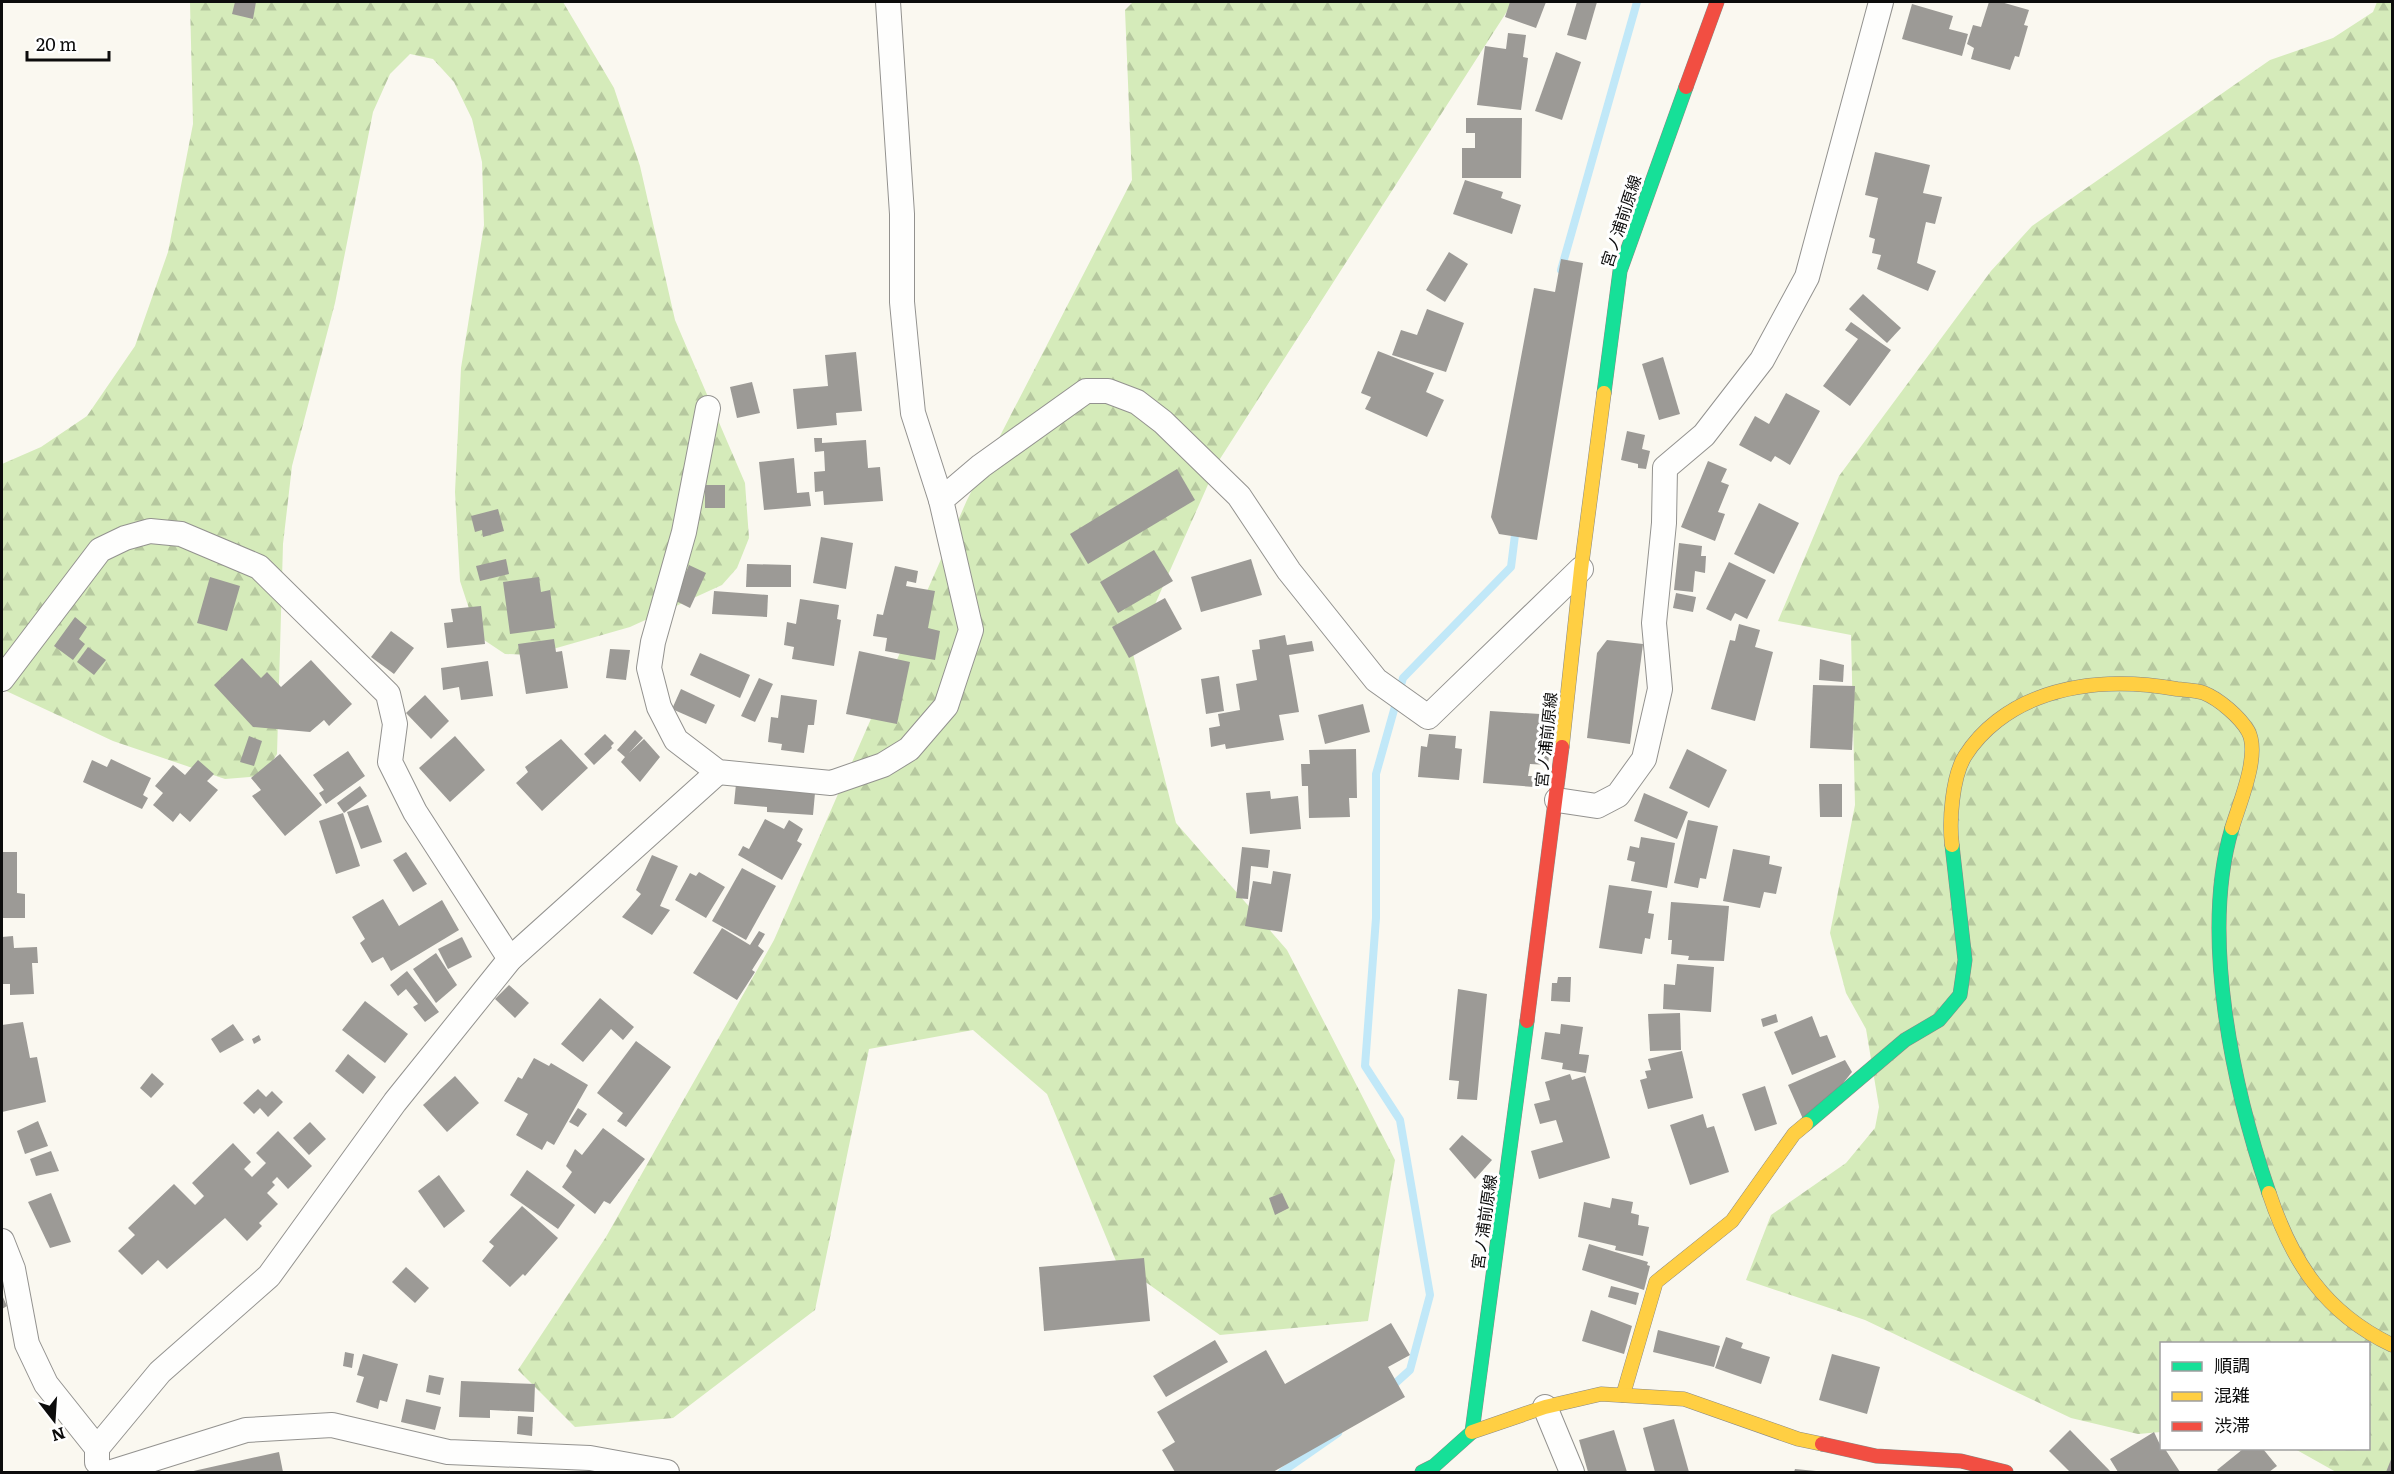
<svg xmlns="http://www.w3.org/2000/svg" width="2394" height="1474" font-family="Literata,'Noto Sans JP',serif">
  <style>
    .forest { fill: url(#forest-firs) }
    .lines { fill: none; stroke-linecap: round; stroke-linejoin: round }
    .stream { stroke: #c1e8f8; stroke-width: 8 }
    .building { fill: #9c9a96 }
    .street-casing { stroke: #93928f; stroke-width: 26 }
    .fast-casing { stroke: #8a8985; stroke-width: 15 }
    .slow-casing { stroke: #8a8985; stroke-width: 15 }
    .jam-casing { stroke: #8a8985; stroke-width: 15 }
    .street { stroke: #fefefd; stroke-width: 24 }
    .fast { stroke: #16e098; stroke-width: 14 }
    .slow { stroke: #ffcf43; stroke-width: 14 }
    .jam { stroke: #f24e42; stroke-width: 14 }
    .labels { text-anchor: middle; stroke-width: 6; stroke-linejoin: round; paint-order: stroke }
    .street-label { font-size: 16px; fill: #0c0c0c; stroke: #fff }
  </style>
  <defs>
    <pattern id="forest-firs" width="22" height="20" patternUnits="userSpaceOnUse" patternTransform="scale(1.5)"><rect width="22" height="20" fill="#d5ebba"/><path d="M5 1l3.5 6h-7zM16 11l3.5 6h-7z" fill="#b6c89f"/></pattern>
  </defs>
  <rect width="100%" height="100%" fill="#faf8f0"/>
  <!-- forest -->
  <g class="forest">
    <path d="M190,2H563L614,88L640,166L675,320L745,483L749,538L737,568L722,585L630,627L532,655L505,654L478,636L460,581L455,492L461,368L484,225L482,162L472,119L454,82L433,59L410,54L390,74L373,112L335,303L292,466L283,544L277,754L263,776L225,779L113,741L2,689V464L41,447L87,416L135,346L168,252L193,124Z"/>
    <path d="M1133,2H1513L1218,462L1133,654L1176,823L1287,950L1395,1160L1368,1321L1220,1335L1116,1261L1047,1094L973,1030L869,1049L815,1310L673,1418L575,1427L518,1370L606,1237L774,940L967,500L1132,180L1125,10Z"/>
    <path d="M2377,2H2392V1472H2336L2295,1449L2368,1448V1344H2162L2161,1432L2138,1434L2071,1418L1865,1320L1746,1280L1771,1215L1846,1163L1875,1128L1879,1107L1866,1029L1846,993L1830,933L1855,805L1851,635L1778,621L1839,476L1991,271L2032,226L2270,60L2333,38L2373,12Z"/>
  </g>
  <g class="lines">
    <!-- stream -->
    <g class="stream">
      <path d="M1561,270L1637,2"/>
      <path d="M1389,1389L1410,1370L1430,1295L1400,1120L1365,1066L1376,918V774L1403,678L1511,567L1516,527"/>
      <path d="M1282,1472L1338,1433"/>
    </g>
  </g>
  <!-- building -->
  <g class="building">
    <path d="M235,2H256L253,19L232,14Z"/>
    <path d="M1510,2H1546L1536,28L1505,17Z"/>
    <path d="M1577,2H1597L1586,40L1567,35Z"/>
    <path d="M1989,2H2001L2029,10L2024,25L2028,26L2019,57L2015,56L2010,70L1971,59L1974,48L1967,44L1973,25L1981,27Z"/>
    <path d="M1912,4L1953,16L1949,29L1968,34L1962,56L1902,39Z"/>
    <path d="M1508,33L1526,35L1523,57L1528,58L1521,110L1477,105L1485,46L1506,49Z"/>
    <path d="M1556,52L1581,62L1562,120L1535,111Z"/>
    <path d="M1466,118H1522L1521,178H1462V148H1475V133H1466Z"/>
    <path d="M1875,152L1930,165L1923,193L1942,197L1935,224L1926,222L1917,263L1936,271L1928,291L1877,269L1881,255L1872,253L1875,239L1869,237L1878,198L1865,195Z"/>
    <path d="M1465,180L1503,192L1501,198L1521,205L1512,234L1453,214Z"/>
    <path d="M1449,252L1468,264L1445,302L1426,290Z"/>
    <path d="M1561,259L1583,263L1537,540L1499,534L1491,517L1534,288L1555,292Z"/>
    <path d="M1863,294L1901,328L1887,343L1849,309Z"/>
    <path d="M1427,309L1464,323L1446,372L1392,355L1401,330L1417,335Z"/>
    <path d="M1851,322L1891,350L1850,406L1823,386L1858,339L1845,330Z"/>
    <path d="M1378,351L1434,373L1426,392L1444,400L1427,437L1365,409L1371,397L1361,393Z"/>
    <path d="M856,352L862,411L836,413L837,425L797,429L793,389L828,386L825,355Z"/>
    <path d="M1663,357L1680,414L1659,420L1642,364Z"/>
    <path d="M752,382L760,413L737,418L730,387Z"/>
    <path d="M1786,393L1820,411L1790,465L1775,456L1771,462L1739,445L1755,416L1769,424Z"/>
    <path d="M1627,431L1645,435L1642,449L1650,451L1646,469L1638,468V464L1621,460Z"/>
    <path d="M814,438H822V443L866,440L868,468L880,467L883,501L824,505L823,491L815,492L814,472L825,471L824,451L815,452Z"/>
    <path d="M794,458L797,493L809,492L811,506L764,510L759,462Z"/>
    <path d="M1708,461L1727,469L1721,482L1729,485L1718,512L1725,514L1715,541L1681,527Z"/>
    <path d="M1177,469L1195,500L1088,564L1070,534Z"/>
    <rect x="705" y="485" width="20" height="23"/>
    <path d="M1759,503L1799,523L1774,574L1734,554Z"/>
    <path d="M498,509L504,531L483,537L482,530L475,532L471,516Z"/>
    <path d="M821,537L853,543L846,589L813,583Z"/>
    <path d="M1679,543L1702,546L1701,556H1706L1705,573L1695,571L1693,592L1674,590Z"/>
    <path d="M1154,550L1173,581L1118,613L1100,582Z"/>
    <path d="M506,559L509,574L480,581L476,566Z"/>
    <path d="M1251,559L1262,595L1201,612L1191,577Z"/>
    <path d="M1729,562L1766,580L1747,619L1735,613L1731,621L1706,609Z"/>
    <path d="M747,564L791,565V587H746Z"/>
    <path d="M689,565L706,573L690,608L674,600Z"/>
    <path d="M895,566L918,571L916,583L907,581L906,586L935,591L928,628L940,631L935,660L885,651L887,638L873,636L877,614L883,615Z"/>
    <path d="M210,577L240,586L227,631L197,623Z"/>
    <path d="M539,577L541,592L550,590L555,628L510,634L503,582Z"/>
    <path d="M714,591L768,595L767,617L712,614Z"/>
    <path d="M1676,593L1696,597L1693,612L1673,608Z"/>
    <path d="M1165,598L1182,629L1129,658L1112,627Z"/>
    <path d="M800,599L839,605L837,619L841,620L834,666L792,659L794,647L784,645L787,622L796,624Z"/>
    <path d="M481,606L485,644L447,648L444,623L453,622L451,609Z"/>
    <path d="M75,617L87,627L79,639L85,644L73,660L54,646Z"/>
    <path d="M1739,624L1760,630L1755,647L1773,652L1755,721L1711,709L1730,640L1735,641Z"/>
    <path d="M391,631L414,648L394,674L371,657Z"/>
    <path d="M1285,635L1287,645L1312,641L1314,651L1289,655L1299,712L1279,715L1284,740L1226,749L1225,744L1211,747L1209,728L1220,726L1218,714L1240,710L1236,684L1257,680L1252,650L1260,649L1259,640Z"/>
    <path d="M554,639L556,652L562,651L568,688L526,694L518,644Z"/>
    <path d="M1607,640L1643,644L1630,744L1587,738L1597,653Z"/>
    <path d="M88,647L106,660L94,675L77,662Z"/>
    <path d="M610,649L630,650L626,680L606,678Z"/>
    <path d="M859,651L910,662L897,724L846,714Z"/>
    <path d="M700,653L750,675L740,698L690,675Z"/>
    <path d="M242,658L261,678L267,672L281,687L311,660L352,704L329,726L324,720L310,732L253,727L214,685Z"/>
    <path d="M1820,659L1844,665L1843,682L1819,680Z"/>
    <path d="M488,661L493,696L461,700L459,687L443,690L441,668Z"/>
    <path d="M1219,676L1224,711L1206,714L1201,679Z"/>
    <path d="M759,678L773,684L755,722L741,716Z"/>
    <path d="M1813,685L1855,686L1852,750L1810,748Z"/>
    <path d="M681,689L715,705L706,724L672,709Z"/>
    <path d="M425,695L449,721L431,739L406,713Z"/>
    <path d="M781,695L817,700L814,725H808L804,753L781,750L782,744L768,742L771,717L778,718Z"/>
    <path d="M1363,704L1370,732L1325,744L1318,715Z"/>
    <path d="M1490,711L1540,714V737L1551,738L1548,765L1530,764L1528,776H1534V787L1483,783Z"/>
    <path d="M635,730L643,738L629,753L644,739L660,757L640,782L621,762L625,757L617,750Z"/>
    <path d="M605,734L614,743L611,746L612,748L594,765L584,754Z"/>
    <path d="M1429,734L1456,736L1455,748L1462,749L1459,780L1418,777L1421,746L1427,747Z"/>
    <path d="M249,736L262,741L254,766L240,762Z"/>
    <path d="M455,736L485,770L450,802L419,768Z"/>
    <path d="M561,739L588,768L542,811L516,783L528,772L525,767Z"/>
    <path d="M1356,749L1357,798H1349L1350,817L1309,818L1308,786H1302L1301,764H1310L1309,750Z"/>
    <path d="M1687,749L1727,770L1709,808L1669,788Z"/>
    <path d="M348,751L365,776L326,804L319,793L324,790L313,775Z"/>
    <path d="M280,754L322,805L285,836L252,796L261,790L251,778Z"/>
    <path d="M111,759L151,778L143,795L148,798L142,809L83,782L92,760L107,767Z"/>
    <path d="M198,760L214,774L207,781L218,790L190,822L180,813L173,822L153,805L163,793L155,786L173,765L185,775Z"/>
    <path d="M736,784L815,793L813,815L767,812V807L734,804Z"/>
    <path d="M1819,784H1842V817H1820Z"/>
    <path d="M360,786L367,796L344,813L337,803Z"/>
    <path d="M1270,791L1271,799L1298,796L1301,829L1250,834L1246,793Z"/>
    <path d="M1644,793L1688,812L1677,839L1634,821Z"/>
    <path d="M368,805L382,842L361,849L347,812Z"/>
    <path d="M343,813L360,866L336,874L319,821Z"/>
    <path d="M765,819L784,829L789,820L803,829L797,841L802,844L782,880L738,855L743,846L749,849Z"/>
    <path d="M1688,820L1718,826L1706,879L1700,878L1698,888L1674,883Z"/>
    <path d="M1641,837L1675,843L1667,888L1631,881L1635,862L1627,860L1630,846L1639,848Z"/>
    <path d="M1242,847L1270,850L1268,868L1251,866L1248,899L1236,898Z"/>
    <path d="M1733,849L1770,856L1769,864L1782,867L1776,894L1764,892L1760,908L1723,901Z"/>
    <path d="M2,852H17V893L25,894V918H2Z"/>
    <path d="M406,852L427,884L413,892L393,860Z"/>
    <path d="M652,855L678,866L660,906L670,910L652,935L622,917L641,894L636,890Z"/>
    <path d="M742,868L776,886L746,940L712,921Z"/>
    <path d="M1273,871L1291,874L1282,932L1245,926L1253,881L1271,884Z"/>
    <path d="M699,872L725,887L706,918L675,900L690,873L696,876Z"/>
    <path d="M1609,885L1652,891L1648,913L1654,914L1650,939L1645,938L1642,954L1599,948Z"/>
    <path d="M383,899L399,926L442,900L459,930L391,971L383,957L372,963L360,943L365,939L352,917Z"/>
    <path d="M1671,902L1729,906L1724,961L1688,960L1689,956L1671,954L1672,940H1668Z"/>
    <path d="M722,928L750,945L759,931L765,934L758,946L764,951L752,970L755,972L737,1000L693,973Z"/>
    <path d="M13,936L14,948L37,947L38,963H32L34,994L10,995V984H2V937Z"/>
    <path d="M462,937L472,957L448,969L438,949Z"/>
    <path d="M436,953L457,985L436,1003L413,969Z"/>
    <path d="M1677,964L1714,967L1711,1012L1663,1009L1664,984L1675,985Z"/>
    <path d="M407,971L439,1012L425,1022L413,1007L418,1004L406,989L398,996L390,985Z"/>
    <path d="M1558,977H1571L1570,1002L1551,1001L1552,983H1557Z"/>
    <path d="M509,985L529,1003L515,1018L495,999Z"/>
    <path d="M1458,989L1487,994L1477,1100L1457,1099L1459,1081L1449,1080Z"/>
    <path d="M600,998L634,1027L623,1040L611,1029L583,1062L561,1044Z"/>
    <path d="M365,1001L408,1034L385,1063L342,1030Z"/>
    <path d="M1680,1013L1681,1050L1650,1051L1648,1014Z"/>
    <path d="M1776,1014L1778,1022L1763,1027L1761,1019Z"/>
    <path d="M1812,1016L1820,1037L1827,1035L1836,1057L1792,1075L1774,1032Z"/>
    <path d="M23,1022L30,1058L37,1057L46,1102L2,1112V1025Z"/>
    <path d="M233,1024L244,1040L220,1053L211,1039Z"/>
    <path d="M1561,1024L1583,1027L1579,1054L1589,1055L1586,1073L1562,1069L1563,1063L1541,1059L1545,1032L1560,1034Z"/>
    <path d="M259,1035L261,1040L254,1044L252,1039Z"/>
    <path d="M636,1041L671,1067L626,1127L617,1121L623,1113L597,1093Z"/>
    <path d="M1682,1051L1693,1098L1648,1109L1640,1080L1647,1078L1645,1071L1651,1070L1648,1059Z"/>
    <path d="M348,1054L376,1077L363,1094L335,1071Z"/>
    <path d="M534,1058L549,1066L551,1063L588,1085L554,1145L547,1141L542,1150L516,1135L528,1114L504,1101L518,1077L522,1079Z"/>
    <path d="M1845,1060L1852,1072L1807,1128L1788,1085Z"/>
    <path d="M152,1073L164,1084L151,1098L140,1088Z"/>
    <path d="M1570,1074L1572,1080L1585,1076L1610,1158L1539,1179L1531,1151L1563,1142L1556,1120L1540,1124L1534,1104L1550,1100L1545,1082Z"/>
    <path d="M455,1076L479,1103L447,1132L423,1105Z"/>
    <path d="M1765,1086L1777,1124L1755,1131L1742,1094Z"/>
    <path d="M258,1089L266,1097L272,1091L283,1102L268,1117L260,1108L254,1114L243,1103Z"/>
    <path d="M578,1108L587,1114L578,1127L569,1122Z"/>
    <path d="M1703,1114L1707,1128L1714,1126L1729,1172L1690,1185L1670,1125Z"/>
    <path d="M38,1121L48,1146L25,1154L17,1131Z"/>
    <path d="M310,1122L326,1139L309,1155L293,1138Z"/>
    <path d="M603,1128L645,1159L610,1204L604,1201L595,1214L562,1187L572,1172L566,1166L575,1149L582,1155Z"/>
    <path d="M278,1131L312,1166L288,1189L277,1177L272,1182L275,1185L267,1193L278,1204L259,1223L262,1226L247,1241L225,1218L167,1269L158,1260L142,1275L118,1251L135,1235L128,1228L174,1184L195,1205L204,1196L192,1183L233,1143L251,1162L244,1169L252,1177L266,1163L256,1153Z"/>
    <path d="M1462,1135L1492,1160L1475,1179L1449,1149Z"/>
    <path d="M51,1151L59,1171L36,1176L30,1159Z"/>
    <path d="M527,1170L575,1205L558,1229L510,1195Z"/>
    <path d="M439,1175L465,1211L444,1228L418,1191Z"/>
    <path d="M51,1193L71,1242L50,1248L28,1202Z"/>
    <path d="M1282,1193L1289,1208L1275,1215L1269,1198Z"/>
    <path d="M1612,1198L1633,1202L1631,1213L1639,1215L1638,1225L1649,1227L1643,1256L1615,1250L1616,1246L1578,1237L1584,1202L1610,1208Z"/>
    <path d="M522,1206L558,1238L525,1276L523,1274L510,1287L482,1261L494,1246L489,1242Z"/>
    <path d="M1589,1244L1648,1262L1647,1265L1650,1266L1644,1290L1582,1270Z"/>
    <path d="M1144,1258L1150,1321L1044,1331L1039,1267Z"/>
    <path d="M406,1267L429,1288L415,1303L392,1282Z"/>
    <path d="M1611,1286L1639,1293L1636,1305L1608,1297Z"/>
    <path d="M2,1295L7,1306L2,1309Z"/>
    <path d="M1591,1310L1632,1326L1624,1354L1582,1341Z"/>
    <path d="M1391,1323L1410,1355L1388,1367L1405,1397L1273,1472H1175L1162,1450L1175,1442L1157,1412L1266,1350L1285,1384Z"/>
    <path d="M1658,1330L1720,1346L1714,1367L1653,1352Z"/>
    <path d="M1726,1337L1743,1343L1741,1348L1770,1357L1761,1384L1715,1368Z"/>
    <path d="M1215,1340L1228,1362L1166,1397L1153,1376Z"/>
    <path d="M345,1352L354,1354L352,1368L343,1366Z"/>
    <path d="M363,1354L398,1364L387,1402L380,1400L378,1409L356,1402L364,1377L357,1375Z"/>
    <path d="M1832,1354L1880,1367L1867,1414L1819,1400Z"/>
    <path d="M429,1375L444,1378L440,1395L426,1392Z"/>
    <path d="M461,1381L535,1384L534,1412L490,1410V1418L459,1417Z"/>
    <path d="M406,1399L441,1407L435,1430L401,1422Z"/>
    <path d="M518,1416L533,1417L532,1436L517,1434Z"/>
    <path d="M1674,1419L1689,1472H1655L1643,1428Z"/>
    <path d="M1614,1430L1627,1472H1588L1579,1440Z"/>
    <path d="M2070,1430L2111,1472H2070L2049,1451Z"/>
    <path d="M2154,1432L2162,1449H2165L2180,1472H2118L2110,1459Z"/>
    <path d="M2243,1449H2263L2277,1466L2269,1472H2219L2217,1470Z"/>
    <path d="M279,1452L283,1472H189Z"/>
    <path d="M2392,1457V1472H2386Z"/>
    <path d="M1795,1469L1816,1471V1472H1794Z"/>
  </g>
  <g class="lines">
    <!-- street casing -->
    <g class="street-casing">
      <g id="street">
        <path d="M888,2L902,214V302L906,344L913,413L941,500"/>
        <path d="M708,408L684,532L653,642L649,668L659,707L676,740L718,772L831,783L883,765L909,749L946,706L971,630L941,500L981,466L1086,391H1108L1137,402L1163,422L1239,496L1289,571L1376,680L1428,717L1581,569"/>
        <path d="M2,679L100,550L125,538L150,531L181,534L259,567L388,694L395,724L390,762L415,812L510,959"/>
        <path d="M1557,800L1597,806L1618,795L1644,759L1660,689L1654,623L1664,523L1665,468L1704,435L1762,360L1807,277L1881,2"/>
        <path d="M2,1241L13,1269L27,1344L46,1384L97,1448V1462"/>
        <path d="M1545,1407L1572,1472"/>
        <path d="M97,1448L160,1372L269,1276L395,1102L510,959L718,772"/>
        <path d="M112,1472L246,1430L332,1425L448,1452L590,1458L667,1472"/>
      </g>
    </g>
    <!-- fast casing -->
    <g class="fast-casing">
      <g id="fast">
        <path d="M1604,393L1620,271L1686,87"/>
        <path d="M2232,828C2200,935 2233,1088 2269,1193"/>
        <path d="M1806,1124L1905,1040L1939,1020L1960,995L1965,960L1952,845"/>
        <path d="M1422,1472L1434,1466L1472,1432L1527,1021"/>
      </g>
    </g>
    <!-- slow casing -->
    <g class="slow-casing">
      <g id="slow">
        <path d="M1562,747L1581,569L1604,393"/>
        <path d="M1952,845C1949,822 1952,777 1965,756C1982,729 2009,709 2038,698C2082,681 2131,681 2177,689C2185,690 2196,690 2204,693C2219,699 2240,717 2248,731C2261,754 2239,804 2232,828"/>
        <path d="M2269,1193C2292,1262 2325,1313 2392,1345"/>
        <path d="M1623,1395L1656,1282L1732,1221L1794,1134L1806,1124"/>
        <path d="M1472,1432L1545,1407L1601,1394L1684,1399L1798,1439L1822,1444"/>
      </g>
    </g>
    <!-- jam casing -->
    <g class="jam-casing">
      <g id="jam">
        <path d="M1686,87L1717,2"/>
        <path d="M1527,1021L1562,747"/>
        <path d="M1822,1444L1876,1456L1961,1461L2006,1472"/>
      </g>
    </g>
    <!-- street -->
    <use href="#street" class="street"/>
    <!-- fast -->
    <use href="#fast" class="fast"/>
    <!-- slow -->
    <use href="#slow" class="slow"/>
    <!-- jam -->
    <use href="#jam" class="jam"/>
  </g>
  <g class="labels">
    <!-- street labels -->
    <g class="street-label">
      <text transform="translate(1621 221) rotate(-72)" y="6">宮ノ浦前原線</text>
      <text transform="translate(1546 740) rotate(-84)" y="6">宮ノ浦前原線</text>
      <text transform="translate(1484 1222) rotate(-82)" y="6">宮ノ浦前原線</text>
    </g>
  </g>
  <!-- border -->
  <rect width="2394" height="1474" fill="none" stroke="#0c0c0c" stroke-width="6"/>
  <!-- legend -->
  <rect x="2160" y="1342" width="210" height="108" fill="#ffffff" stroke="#9e9e9e" stroke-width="1.5"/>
  <rect x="2172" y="1362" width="30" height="9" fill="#16e098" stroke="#9e9e9e" stroke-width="1.5"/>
  <text x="2214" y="1372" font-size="18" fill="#0c0c0c">順調</text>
  <rect x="2172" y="1392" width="30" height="9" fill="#ffcf43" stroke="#9e9e9e" stroke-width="1.5"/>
  <text x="2214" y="1402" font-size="18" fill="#0c0c0c">混雑</text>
  <rect x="2172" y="1422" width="30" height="9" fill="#f24e42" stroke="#9e9e9e" stroke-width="1.5"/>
  <text x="2214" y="1432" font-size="18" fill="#0c0c0c">渋滞</text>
  <!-- north arrow -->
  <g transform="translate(54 1420) rotate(163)" stroke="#ffffff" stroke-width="4.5" paint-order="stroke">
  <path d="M0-4.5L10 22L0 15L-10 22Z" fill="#0c0c0c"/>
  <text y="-9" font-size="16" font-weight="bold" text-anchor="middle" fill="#0c0c0c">N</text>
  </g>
  <!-- scale -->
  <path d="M27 51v9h82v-9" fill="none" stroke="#0c0c0c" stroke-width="3"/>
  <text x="36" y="51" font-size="18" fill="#0c0c0c" stroke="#ffffff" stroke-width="4.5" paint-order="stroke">20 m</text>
</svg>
